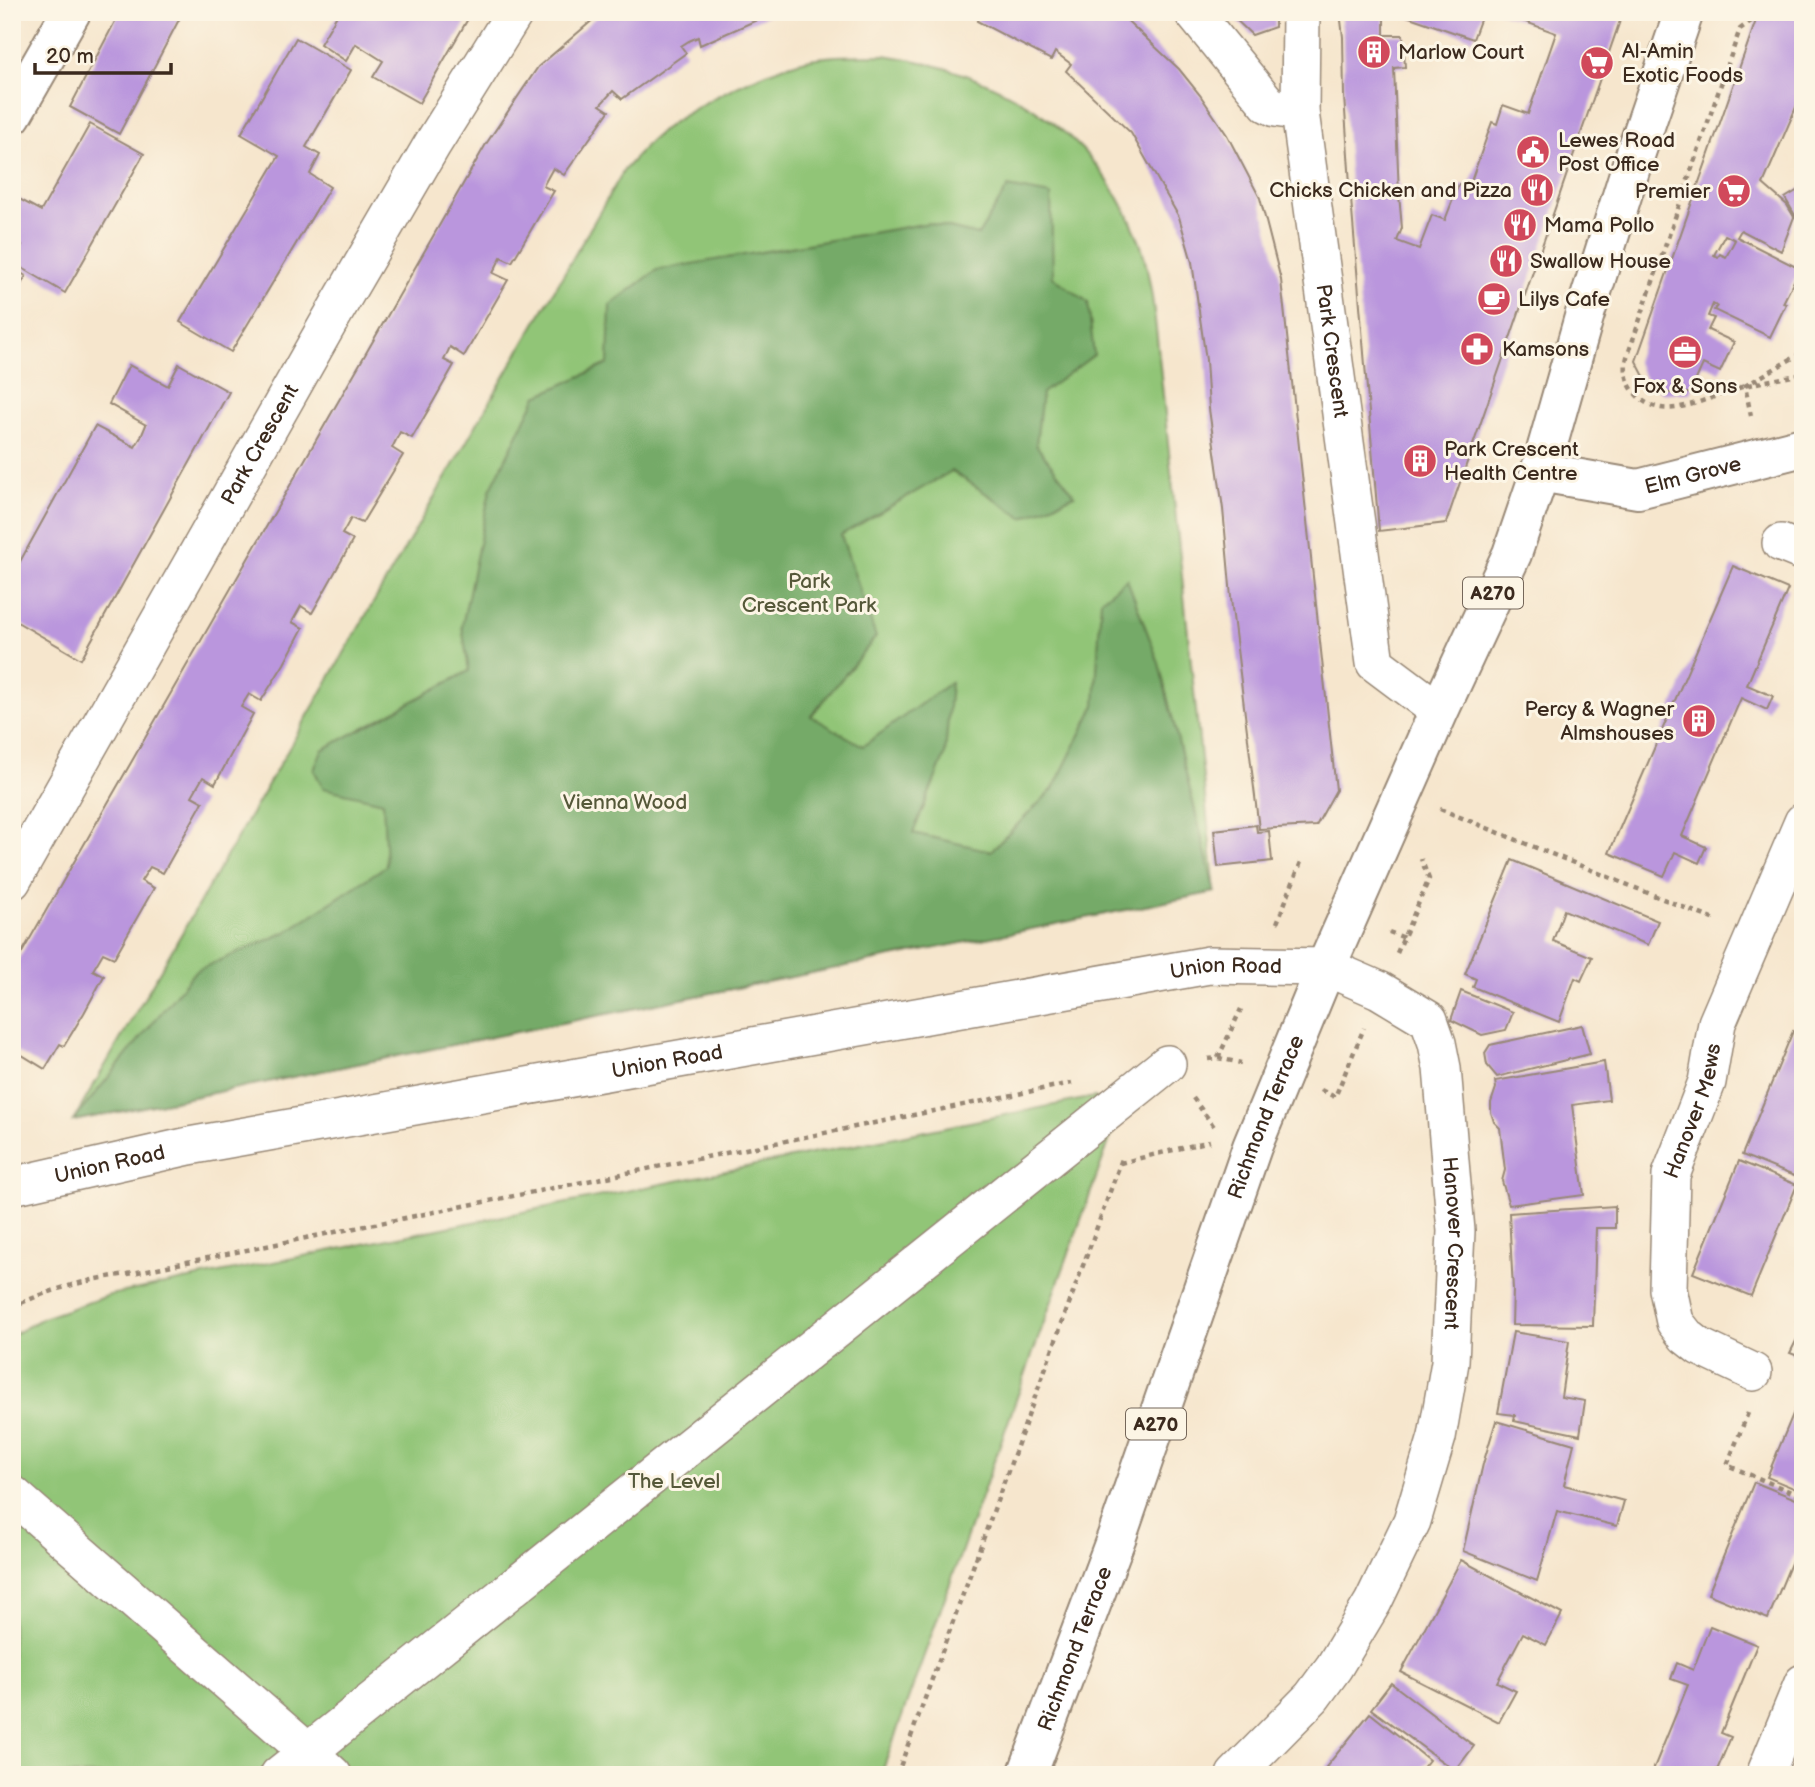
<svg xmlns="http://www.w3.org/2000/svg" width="1815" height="1787" font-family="'Balsamiq Sans',sans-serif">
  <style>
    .green { fill: #91c577; stroke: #66784a; stroke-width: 2 }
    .forest { fill: #74aa68; stroke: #586a43; stroke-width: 2 }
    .building { fill: #ba96dd; fill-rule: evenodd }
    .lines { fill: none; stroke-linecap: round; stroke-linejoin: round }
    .street-casing { stroke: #988876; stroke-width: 40 }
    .secondary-casing { stroke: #988876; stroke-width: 42 }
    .primary-casing { stroke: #988876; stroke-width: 42 }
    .path { stroke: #988876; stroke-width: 4.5; stroke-dasharray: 5 5; stroke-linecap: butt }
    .street { stroke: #fff; stroke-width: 37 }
    .secondary { stroke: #fff; stroke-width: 38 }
    .primary { stroke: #fff; stroke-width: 38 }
    .labels { text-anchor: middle; stroke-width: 6; stroke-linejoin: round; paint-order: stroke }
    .shield { fill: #fcf5e5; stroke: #75675a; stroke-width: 2 }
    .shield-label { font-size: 19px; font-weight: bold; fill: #3b2a1e }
    .poi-label { font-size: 21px; fill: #3b2a1e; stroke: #fcf5e5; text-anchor: start }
    .street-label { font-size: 21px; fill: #3b2a1e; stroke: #fcf5e5 }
    .park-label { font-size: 21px; fill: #555839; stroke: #fcf5e5 }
  </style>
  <rect width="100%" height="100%" fill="#fcf5e5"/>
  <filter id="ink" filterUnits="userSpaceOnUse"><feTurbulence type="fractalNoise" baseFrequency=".0143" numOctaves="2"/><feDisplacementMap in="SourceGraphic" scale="14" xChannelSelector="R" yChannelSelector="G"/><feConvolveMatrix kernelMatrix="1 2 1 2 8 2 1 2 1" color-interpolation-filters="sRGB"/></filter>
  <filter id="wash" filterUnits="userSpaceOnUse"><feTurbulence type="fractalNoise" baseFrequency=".00686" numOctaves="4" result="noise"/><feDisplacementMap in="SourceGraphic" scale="28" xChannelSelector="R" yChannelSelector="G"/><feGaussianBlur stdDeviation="1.57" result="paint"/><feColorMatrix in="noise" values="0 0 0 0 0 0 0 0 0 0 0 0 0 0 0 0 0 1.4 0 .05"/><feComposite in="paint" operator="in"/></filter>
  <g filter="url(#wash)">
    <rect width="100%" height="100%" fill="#f6e6cd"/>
    <!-- green -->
    <g class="green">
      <path d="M884,55C996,71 1092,126 1137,235C1151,268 1156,329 1160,366L1215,892L73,1121L624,170C633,161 641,150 650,141C685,109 751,76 798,62C825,54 856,56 884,55Z"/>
      <path d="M1094,1097L1104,1102L1115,1125L881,1775H12V1335L43,1318L110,1295Z"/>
    </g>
    <!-- forest -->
    <path class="forest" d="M1008,187L1051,195L1053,277L1088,302L1094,355L1042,393L1036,445L1075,495L1023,518L952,471L841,535L876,637L811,716L863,746L951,682L945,755L913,833L991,851L1053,789L1095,705L1101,600L1127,579L1159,663L1215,892L73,1121L195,971L286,932L386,866L383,802L323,788L314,770L322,750L469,671L462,626L490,490L537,396L608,364L610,305L657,270L929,223L978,235Z"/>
    <g id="blocks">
      <!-- building -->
      <g class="building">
        <path d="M120,12H183L119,134L70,107Z"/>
        <path d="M339,12H472L419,103L373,77L383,61L356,44L346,61L320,44Z"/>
        <path d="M602,12H775L700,45L698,37L689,41L681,46L686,53L622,99L613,91L600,105L609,111L564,175L553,168L543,186L554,191L512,262L501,257L493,273L508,280L464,356L450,347L444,360L454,365L433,402L412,438L400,432L392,448L403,455L362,523L351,518L346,527L342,534L353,540L312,613L301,606L292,622L303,628L284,664L261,701L249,694L241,707L253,714L215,784L203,777L192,796L203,802L163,873L150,867L141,881L154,888L114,958L103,953L93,970L104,976L84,1013L64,1046L60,1044L45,1069L17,1052L12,1061V970L486,144L538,67Z"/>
        <path d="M945,12H966L963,17Z"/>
        <path d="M980,12H1118L1179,69L1200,95L1227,135L1260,198L1281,280L1336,790L1316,826L1259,829L1232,608L1223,509L1209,409L1206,360L1192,262L1179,217L1131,133L1066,71L1071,64L1055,52L1051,60L977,21Z"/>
        <path d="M1228,12H1275V27L1252,35Z"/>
        <path d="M1340,12H1384V35H1403L1405,67L1394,68L1399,195L1402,228L1397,241L1419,249L1432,215L1445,220L1459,184L1469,187L1492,122L1497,124L1503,105L1528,114L1556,33L1498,12H1623L1446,523L1379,531L1351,199L1344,96L1343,37Z"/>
        <path d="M1395,12H1483L1473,39Z"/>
        <path d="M1759,12H1803V91L1763,184L1787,205L1794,217L1781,251L1741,230L1737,237L1800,269L1783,303L1786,304L1770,337L1714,310L1717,306L1713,304L1708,316L1714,318L1708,330L1734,342L1720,372L1703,364L1690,393H1664L1647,382L1636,361ZM1725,235L1735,240L1726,257L1720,254L1718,257L1714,255Z"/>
        <path d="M296,38L351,70L306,147L320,155L310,174L330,187L231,352L180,322L279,156L241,134Z"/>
        <path d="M90,124L144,154L65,293L12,262L22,245L12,239V195L41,211Z"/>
        <path d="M1803,187V229L1785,198Z"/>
        <path d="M12,268L26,276L12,299Z"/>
        <path d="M179,364L229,392L81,659L12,619V576L95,426L135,447L141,437L146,425L109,404L129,365L168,386Z"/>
        <path d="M1733,566L1788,589L1747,685L1773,696L1767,710L1741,698L1682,836L1706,847L1699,863L1675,852L1664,876L1609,853Z"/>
        <path d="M1256,825L1257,832L1269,831L1272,861L1218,867L1214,830Z"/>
        <path d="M1512,860L1658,921L1648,945L1564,910L1553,941L1592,957L1581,981L1575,978L1559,1022L1473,987L1476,979L1465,974Z"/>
        <path d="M1461,991L1513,1012L1506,1030L1482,1035L1451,1020Z"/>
        <path d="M1582,1025L1590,1054L1497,1077L1487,1065L1485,1053L1490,1045Z"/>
        <path d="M1793,1031L1803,1035V1169L1799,1178L1742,1155Z"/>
        <path d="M1604,1062L1609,1100L1572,1105L1584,1195L1509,1205L1502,1181L1505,1170L1500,1128L1494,1122L1491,1112V1103L1496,1088L1495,1081Z"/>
        <path d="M1739,1161L1797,1185L1751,1296L1693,1273Z"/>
        <path d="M1615,1206V1228H1596L1593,1326L1512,1325L1513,1290L1509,1213Z"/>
        <path d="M1803,1304V1325L1796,1322Z"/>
        <path d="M1513,1332L1569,1341L1561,1397L1585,1401L1580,1435L1514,1421L1515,1415L1498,1413Z"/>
        <path d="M1797,1339L1803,1341V1358L1790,1353Z"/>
        <path d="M1803,1390V1492L1767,1477Z"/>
        <path d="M1496,1421L1574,1444L1564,1485L1624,1501L1617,1526L1557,1511L1537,1581L1463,1551L1483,1464Z"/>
        <path d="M1754,1482L1803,1502V1534L1768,1619L1708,1594Z"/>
        <path d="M1461,1560L1562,1614L1546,1645L1523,1633L1497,1682L1516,1691L1499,1722L1401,1672Z"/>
        <path d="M1710,1626L1757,1645L1721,1733L1731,1737L1715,1775H1651L1688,1685L1671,1679L1677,1663L1693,1670Z"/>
        <path d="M1391,1683L1474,1746L1455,1771L1371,1709Z"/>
        <path d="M1370,1713L1429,1760L1417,1775H1336L1326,1767Z"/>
      </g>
    </g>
  </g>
  <g filter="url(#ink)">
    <use href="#blocks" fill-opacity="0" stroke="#988876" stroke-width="2"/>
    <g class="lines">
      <!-- street casing -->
      <g class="street-casing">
        <g id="street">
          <path d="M1193,12L1268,104L1276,108L1300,112"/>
          <path id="s1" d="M1301,12L1300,112L1375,663L1439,711"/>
          <path d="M1781,543L1803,552"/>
          <path id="s2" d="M12,881L330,320L432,145L515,12"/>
          <path id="s3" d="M12,1186L189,1146L1209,965L1326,967L1379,990L1429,1020L1437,1043L1442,1068L1456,1231L1450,1362L1437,1437L1412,1521L1373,1602L1334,1667L1312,1697L1235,1775"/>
          <path id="s4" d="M1753,1372L1700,1347L1686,1336L1675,1322L1668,1289L1671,1175L1707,1082L1717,1023L1803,822"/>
          <path d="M12,1494L308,1752L1167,1064"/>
          <path d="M279,1775L308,1752L333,1775"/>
          <path d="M1765,1775L1803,1683"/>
        </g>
      </g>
      <!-- secondary casing -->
      <g class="secondary-casing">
        <g id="secondary">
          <path d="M12,115L71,12"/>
          <path id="s5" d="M1540,472L1638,489L1803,447"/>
        </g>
      </g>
      <!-- primary casing -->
      <g class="primary-casing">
        <g id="primary">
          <path id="s6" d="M1027,1775L1117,1536L1252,1147L1326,967L1439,711L1512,554L1540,472L1584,317L1631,167L1684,12"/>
        </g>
      </g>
      <!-- path -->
      <g class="path">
        <path d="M1756,12L1754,19L1740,29L1627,357C1621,380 1636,404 1661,408C1683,412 1723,392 1745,386C1764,381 1783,378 1803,374"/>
        <path d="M1751,416L1745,386L1803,352"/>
        <path d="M1440,809L1715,920"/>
        <path d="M1277,923L1301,862"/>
        <path d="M1389,932L1405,938"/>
        <path d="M1397,953L1429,879L1421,859"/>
        <path d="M1218,1058L1241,1009"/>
        <path d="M1208,1059L1218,1058L1241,1063"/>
        <path d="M1321,1090L1335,1097L1364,1028"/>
        <path d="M1193,1098L1215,1128"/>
        <path d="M1120,1163L1210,1141"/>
        <path d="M12,1307C49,1290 87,1279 128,1274L1072,1083"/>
        <path d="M1748,1413L1727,1465L1803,1497"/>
        <path d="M897,1775L1123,1156"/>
      </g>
      <!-- street -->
      <use href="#street" class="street"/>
      <!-- secondary -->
      <use href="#secondary" class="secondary"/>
      <!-- primary -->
      <use href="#primary" class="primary"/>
    </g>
  </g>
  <!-- icons -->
  <defs>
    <g id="building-disc" transform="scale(1.75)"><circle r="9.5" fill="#d1495b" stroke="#fcf5e5"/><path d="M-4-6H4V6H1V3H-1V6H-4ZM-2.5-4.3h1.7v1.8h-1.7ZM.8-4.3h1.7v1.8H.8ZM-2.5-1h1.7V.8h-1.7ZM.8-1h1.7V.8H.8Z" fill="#fff"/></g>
    <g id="supermarket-disc" transform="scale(1.75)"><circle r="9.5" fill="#d1495b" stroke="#fcf5e5"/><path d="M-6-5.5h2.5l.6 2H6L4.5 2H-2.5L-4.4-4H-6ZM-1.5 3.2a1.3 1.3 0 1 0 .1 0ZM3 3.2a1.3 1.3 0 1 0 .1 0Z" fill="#fff"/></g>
    <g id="civic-disc" transform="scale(1.75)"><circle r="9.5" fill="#d1495b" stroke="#fcf5e5"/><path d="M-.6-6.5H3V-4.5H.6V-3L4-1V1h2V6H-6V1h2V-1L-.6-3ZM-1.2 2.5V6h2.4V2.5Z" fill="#fff"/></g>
    <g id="restaurant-disc" transform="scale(1.75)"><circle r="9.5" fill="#d1495b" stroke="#fcf5e5"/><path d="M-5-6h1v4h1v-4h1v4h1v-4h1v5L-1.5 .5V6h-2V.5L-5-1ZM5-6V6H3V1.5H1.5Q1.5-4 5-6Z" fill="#fff"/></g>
    <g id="cafe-disc" transform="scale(1.75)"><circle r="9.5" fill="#d1495b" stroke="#fcf5e5"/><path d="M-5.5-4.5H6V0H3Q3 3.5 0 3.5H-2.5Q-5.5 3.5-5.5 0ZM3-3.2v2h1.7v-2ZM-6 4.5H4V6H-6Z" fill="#fff"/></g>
    <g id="pharmacy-disc" transform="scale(1.75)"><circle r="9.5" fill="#d1495b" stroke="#fcf5e5"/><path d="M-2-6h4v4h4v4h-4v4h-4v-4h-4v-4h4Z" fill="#fff"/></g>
    <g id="office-disc" transform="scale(1.75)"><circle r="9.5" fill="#d1495b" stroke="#fcf5e5"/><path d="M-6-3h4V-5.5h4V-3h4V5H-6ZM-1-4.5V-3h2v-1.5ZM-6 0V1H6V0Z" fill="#fff"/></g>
  </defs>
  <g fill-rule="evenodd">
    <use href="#building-disc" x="1374" y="52"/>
    <use href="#supermarket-disc" x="1597" y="63"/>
    <use href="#civic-disc" x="1533" y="152"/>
    <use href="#restaurant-disc" x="1537" y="190"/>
    <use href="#supermarket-disc" x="1734" y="191"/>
    <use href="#restaurant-disc" x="1520" y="225"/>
    <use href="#restaurant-disc" x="1506" y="261"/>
    <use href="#cafe-disc" x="1494" y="299"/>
    <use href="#pharmacy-disc" x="1477" y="349"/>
    <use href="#office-disc" x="1685" y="352"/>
    <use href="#building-disc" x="1420" y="461"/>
    <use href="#building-disc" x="1699" y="721"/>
  </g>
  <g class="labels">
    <!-- shield labels -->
    <g class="shield">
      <rect x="1463" y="577.5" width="60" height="31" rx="5"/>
      <rect x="1126" y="1408.5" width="60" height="31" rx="5"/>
    </g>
    <g class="shield-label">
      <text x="1493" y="600">A270</text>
      <text x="1156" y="1431">A270</text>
    </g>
    <!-- poi labels -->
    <g class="poi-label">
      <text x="1622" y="58">Al-Amin<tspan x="1622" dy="24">Exotic Foods</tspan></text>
      <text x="1398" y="59">Marlow Court</text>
      <text x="1558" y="147">Lewes Road<tspan x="1558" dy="24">Post Office</tspan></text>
      <text x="1512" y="197" text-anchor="end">Chicks Chicken and Pizza</text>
      <text x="1710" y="198" text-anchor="end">Premier</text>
      <text x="1544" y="232">Mama Pollo</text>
      <text x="1530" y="268">Swallow House</text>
      <text x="1518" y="306">Lilys Cafe</text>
      <text x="1502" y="356">Kamsons</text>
      <text x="1685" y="393" text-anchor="middle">Fox &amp; Sons</text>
      <text x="1444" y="456">Park Crescent<tspan x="1444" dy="24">Health Centre</tspan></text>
      <text x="1674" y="716" text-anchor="end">Percy &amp; Wagner<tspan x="1674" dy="24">Almshouses</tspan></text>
    </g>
    <!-- street labels -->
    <g class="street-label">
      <text dy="7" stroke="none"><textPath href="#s1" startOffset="341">Park Crescent</textPath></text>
      <text dy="7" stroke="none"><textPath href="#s2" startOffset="502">Park Crescent</textPath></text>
      <text dy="7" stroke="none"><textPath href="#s5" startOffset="156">Elm Grove</textPath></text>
      <text dy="7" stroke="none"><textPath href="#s3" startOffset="1234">Union Road</textPath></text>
      <text dy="7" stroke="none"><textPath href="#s3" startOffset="667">Union Road</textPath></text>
      <text dy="7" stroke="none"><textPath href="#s4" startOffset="310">Hanover Mews</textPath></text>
      <text dy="7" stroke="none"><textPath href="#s6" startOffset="700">Richmond Terrace</textPath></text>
      <text dy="7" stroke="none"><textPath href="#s3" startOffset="100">Union Road</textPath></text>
      <text dy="7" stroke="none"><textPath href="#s3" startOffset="1676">Hanover Crescent</textPath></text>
      <text dy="7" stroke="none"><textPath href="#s6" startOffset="135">Richmond Terrace</textPath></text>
    </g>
    <!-- park labels -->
    <g class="park-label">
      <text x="809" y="588">Park<tspan x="809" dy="24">Crescent Park</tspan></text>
      <text x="625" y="809">Vienna Wood</text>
      <text x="674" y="1488">The Level</text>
    </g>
  </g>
  <!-- margin -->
  <rect width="1815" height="1787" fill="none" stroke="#fcf5e5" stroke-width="42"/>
  <!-- scale -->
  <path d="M35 63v10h136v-10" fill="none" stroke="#3b2a1e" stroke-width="3.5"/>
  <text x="46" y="63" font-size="21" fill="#3b2a1e" stroke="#fcf5e5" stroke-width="5" paint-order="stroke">20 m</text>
</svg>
